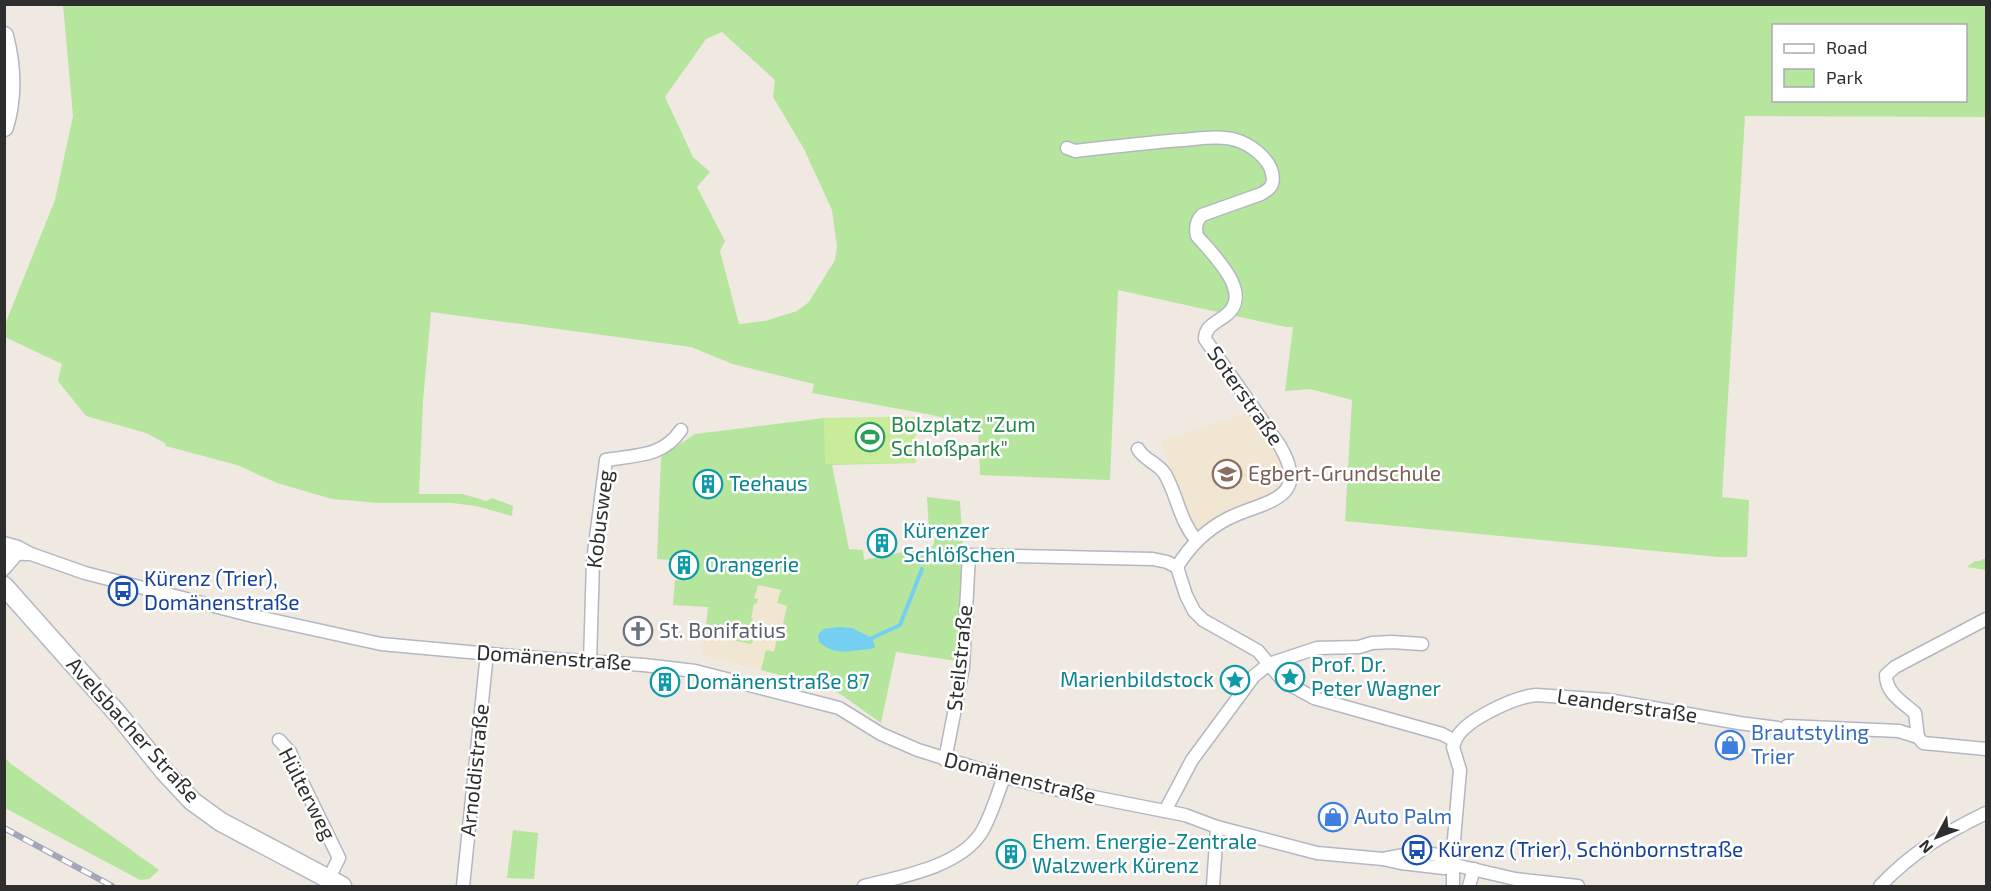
<svg xmlns="http://www.w3.org/2000/svg" width="1991" height="891" font-family="'Exo 2',sans-serif">
  <style>
    .education { fill: #f0e6d1 }
    .green { fill: #b6e59e; fill-rule: evenodd }
    .pitch { fill: #c9ec9a }
    .water { fill: #75cff0 }
    .lines { fill: none; stroke-linecap: round; stroke-linejoin: round }
    .stream { stroke: #75cff0; stroke-width: 4 }
    .street-casing { stroke: #b4b7c1; stroke-width: 15 }
    .secondary-casing { stroke: #b4b7c1; stroke-width: 21 }
    .street { stroke: #fff; stroke-width: 12 }
    .secondary { stroke: #fff; stroke-width: 18 }
    .rail-casing { stroke: #a3a6b8; stroke-width: 6 }
    .rail { stroke: #fff; stroke-width: 4; stroke-dasharray: 11; stroke-linecap: butt }
    .labels { text-anchor: middle; stroke-width: 5; stroke-linejoin: round; paint-order: stroke }
    .street-label { font-size: 21px; fill: #2e2e2e; stroke: #fff }
    .leisure-label { font-size: 21px; fill: #27864d; stroke: #fff; text-anchor: start }
    .education-label { font-size: 21px; fill: #785e54; stroke: #fff; text-anchor: start }
    .culture-label { font-size: 21px; fill: #0d838f; stroke: #fff; text-anchor: start }
    .transit-label { font-size: 21px; fill: #164399; stroke: #fff; text-anchor: start }
    .worship-label { font-size: 21px; fill: #5b616d; stroke: #fff; text-anchor: start }
    .shop-label { font-size: 21px; fill: #366cbe; stroke: #fff; text-anchor: start }
  </style>
  <rect width="100%" height="100%" fill="#efe9e1"/>
  <!-- education -->
  <g class="education">
    <path d="M1248,413L1282,462L1283,478L1280,485L1270,495L1218,517L1199,530L1188,519L1161,441Z"/>
    <path d="M675,580L758,585L781,591L777,603L787,606L780,639L777,638L774,652L766,651L761,670L702,655L708,607L673,605Z"/>
  </g>
  <!-- green -->
  <g class="green">
    <path d="M63,5H1986V117L1745,116L1722,497L1749,500L1747,557H1718L1345,521L1352,400L1310,389L1285,391L1293,327H1286L1118,290L1110,480L980,475L978,426L927,414L812,393L814,384L733,364L691,347L431,312L423,401L419,494H463L486,501L492,498L513,506L512,516L476,506L452,503H379L332,499L277,483L237,465L166,446L165,443L146,433L86,416L58,381L62,364L5,337L4,327L55,200L73,116ZM1774,26H1966V100H1774ZM722,32L775,80L773,97L804,149L832,210L837,247L835,260L809,302L797,311L765,321L739,324L720,251L725,241L697,187L710,172L693,157L665,97L706,39Z"/>
    <path d="M915,417L916,463L832,465L849,549L863,550L864,560L933,546L936,533L929,532L927,497L960,501L964,561L957,661L896,652L881,723L843,696L831,689L761,670L766,650L774,652L777,638H780L787,606L777,603L781,590L758,585L754,598L758,599L756,604H754L751,618H753L747,638L753,640L751,644L705,634L708,607L673,605L675,580L688,581L691,556L679,554L678,556L672,555L671,560L657,559L661,457L695,434L824,418Z"/>
    <path d="M1983,559H1986V570L1967,567L1975,561H1979Z"/>
    <path d="M5,758L11,764L159,870L149,879L140,880L5,808Z"/>
    <path d="M513,830L538,833L534,879L507,878Z"/>
  </g>
  <!-- pitch -->
  <path class="pitch" d="M915,417L916,463L825,464L824,418Z"/>
  <!-- water -->
  <path class="water" d="M838,627L852,628L872,638L875,647C870,650 866,649 861,650C844,652 833,654 819,642L818,635L823,629Z"/>
  <g class="lines">
    <!-- stream -->
    <path class="stream" d="M872,638L900,625L922,569"/>
    <!-- street casing -->
    <g class="street-casing">
      <g id="street">
        <path d="M1067,148L1075,151C1110,147 1145,143 1181,140C1198,139 1219,135 1236,140C1250,144 1269,158 1272,173C1275,185 1270,189 1261,194L1202,215C1196,221 1195,227 1197,236C1213,255 1258,296 1222,318C1213,324 1205,328 1205,339L1280,446C1313,502 1261,501 1227,519C1206,530 1189,547 1177,567"/>
        <path d="M1138,449C1144,460 1158,463 1165,474C1178,497 1179,520 1197,541"/>
        <path d="M4,543L18,547L31,554L85,573L249,615L381,644L524,657L644,665L695,671L839,708L881,734L918,750L1004,777L1063,791L1185,815L1217,827L1317,853L1383,859L1401,863L1444,868L1455,865"/>
        <path d="M4,553L27,554"/>
        <path d="M4,569L17,554"/>
        <path d="M590,662L593,561L606,460C636,455 663,457 681,430"/>
        <path d="M1787,726L1899,731L1918,737L1923,743L1986,749"/>
        <path d="M1918,737L1915,713C1902,702 1886,693 1886,675L1895,667L1986,619"/>
        <path d="M279,740L290,752L302,782L339,858L328,880"/>
        <path d="M1455,741C1463,720 1515,697 1536,695L1608,700L1739,723L1778,728"/>
        <path d="M945,760L963,667L969,555L1153,559L1167,562L1177,567L1186,595L1194,611L1203,620L1258,651L1283,681L1314,698L1442,734L1455,741L1453,747L1460,770L1453,851V886"/>
        <path d="M1165,811L1192,760L1254,676L1269,664L1317,648L1359,647L1372,643L1392,642L1422,644"/>
        <path d="M1387,858C1410,854 1437,847 1455,865"/>
        <path d="M1455,865L1515,879L1578,886"/>
        <path d="M463,886L487,653"/>
        <path d="M864,886C900,877 959,867 981,833C991,817 997,795 1004,777"/>
        <path d="M1213,886L1217,827"/>
        <path d="M1469,886L1474,869"/>
        <path d="M1880,886C1912,852 1945,833 1986,813"/>
      </g>
    </g>
    <!-- secondary casing -->
    <g class="secondary-casing">
      <g id="secondary">
        <path d="M4,36C12,67 13,97 4,127"/>
        <path d="M4,586L117,713L164,771L192,801L221,822L342,886"/>
      </g>
    </g>
    <!-- street -->
    <use href="#street" class="street"/>
    <!-- secondary -->
    <use href="#secondary" class="secondary"/>
    <!-- rail casing -->
    <g class="rail-casing">
      <path id="rail" d="M4,828L112,886"/>
    </g>
    <!-- rail -->
    <use href="#rail" class="rail"/>
  </g>
  <!-- icons -->
  <defs>
    <g id="stadium-ring" transform="scale(1.5)"><circle r="9.5" fill="#fff" stroke="#2e9e5b" stroke-width="1.5"/><path d="M0-5a6.5 5 0 1 0 0 10a6.5 5 0 1 0 0-10ZM-3.5-1.8h7v3.6h-7Z" fill="#2e9e5b"/></g>
    <g id="school-ring" transform="scale(1.5)"><circle r="9.5" fill="#fff" stroke="#8d6e63" stroke-width="1.5"/><path d="M0-5L7-2L0 1L-7-2ZM-4 1L0 2.5L4 1V4Q0 6-4 4Z" fill="#8d6e63"/></g>
    <g id="building-ring" transform="scale(1.5)"><circle r="9.5" fill="#fff" stroke="#0f9aa8" stroke-width="1.5"/><path d="M-4-6H4V6H1V3H-1V6H-4ZM-2.5-4.3h1.7v1.8h-1.7ZM.8-4.3h1.7v1.8H.8ZM-2.5-1h1.7V.8h-1.7ZM.8-1h1.7V.8H.8Z" fill="#0f9aa8"/></g>
    <g id="bus-ring" transform="scale(1.5)"><circle r="9.5" fill="#fff" stroke="#1a4fb4" stroke-width="1.5"/><path d="M-5-6H5V4H4V6H2V4H-2V6H-4V4H-5ZM-3.5-4V0h7V-4ZM-3.5 1.2v1.5H-2V1.2ZM2 1.2v1.5H3.5V1.2Z" fill="#1a4fb4"/></g>
    <g id="church-ring" transform="scale(1.5)"><circle r="9.5" fill="#fff" stroke="#6b7280" stroke-width="1.5"/><path d="M-1.2-6h2.4v3.5h3.3v2.4h-3.3V6h-2.4V-.1h-3.3v-2.4h3.3Z" fill="#6b7280"/></g>
    <g id="sight-ring" transform="scale(1.5)"><circle r="9.5" fill="#fff" stroke="#0f9aa8" stroke-width="1.5"/><path d="M0-6L1.8-2.2L6-1.7L2.9 1.2L3.7 5.4L0 3.3L-3.7 5.4L-2.9 1.2L-6-1.7L-1.8-2.2Z" fill="#0f9aa8"/></g>
    <g id="shop-ring" transform="scale(1.5)"><circle r="9.5" fill="#fff" stroke="#3f7fe0" stroke-width="1.5"/><path d="M-5-2.5h2.3a2.7 3.5 0 0 1 5.4 0H5L5.5 6h-11ZM-1.5-2.5h3a1.5 2.3 0 0 0-3 0Z" fill="#3f7fe0"/></g>
  </defs>
  <g fill-rule="evenodd">
    <use href="#stadium-ring" x="870" y="437"/>
    <use href="#school-ring" x="1227" y="474"/>
    <use href="#building-ring" x="708" y="484"/>
    <use href="#building-ring" x="882" y="543"/>
    <use href="#building-ring" x="684" y="565"/>
    <use href="#bus-ring" x="123" y="591"/>
    <use href="#church-ring" x="638" y="631"/>
    <use href="#sight-ring" x="1290" y="677"/>
    <use href="#sight-ring" x="1235" y="680"/>
    <use href="#building-ring" x="665" y="682"/>
    <use href="#shop-ring" x="1730" y="745"/>
    <use href="#shop-ring" x="1333" y="817"/>
    <use href="#bus-ring" x="1417" y="850"/>
    <use href="#building-ring" x="1011" y="854"/>
  </g>
  <g class="labels">
    <!-- street labels -->
    <g class="street-label">
      <text transform="translate(1245 396) rotate(55)" y="7">Soterstraße</text>
      <text transform="translate(600 519) rotate(-83)" y="7">Kobusweg</text>
      <text transform="translate(554 658) rotate(4)" y="7">Domänenstraße</text>
      <text transform="translate(960 658) rotate(-84)" y="7">Steilstraße</text>
      <text transform="translate(1627 706) rotate(8)" y="7">Leanderstraße</text>
      <text transform="translate(133 730) rotate(48)" y="7">Avelsbacher Straße</text>
      <text transform="translate(475 770) rotate(-84)" y="7">Arnoldistraße</text>
      <text transform="translate(1020 778) rotate(14)" y="7">Domänenstraße</text>
      <text transform="translate(307 794) rotate(63)" y="7">Hülterweg</text>
    </g>
    <!-- leisure labels -->
    <g class="leisure-label">
      <text x="891" y="432">Bolzplatz "Zum<tspan x="891" dy="24">Schloßpark"</tspan></text>
    </g>
    <!-- education labels -->
    <g class="education-label">
      <text x="1248" y="481">Egbert-Grundschule</text>
    </g>
    <!-- culture labels -->
    <g class="culture-label">
      <text x="729" y="491">Teehaus</text>
      <text x="903" y="538">Kürenzer<tspan x="903" dy="24">Schlößchen</tspan></text>
      <text x="705" y="572">Orangerie</text>
      <text x="1311" y="672">Prof. Dr.<tspan x="1311" dy="24">Peter Wagner</tspan></text>
      <text x="1214" y="687" text-anchor="end">Marienbildstock</text>
      <text x="686" y="689">Domänenstraße 87</text>
      <text x="1032" y="849">Ehem. Energie-Zentrale<tspan x="1032" dy="24">Walzwerk Kürenz</tspan></text>
    </g>
    <!-- transit labels -->
    <g class="transit-label">
      <text x="144" y="586">Kürenz (Trier),<tspan x="144" dy="24">Domänenstraße</tspan></text>
      <text x="1438" y="857">Kürenz (Trier), Schönbornstraße</text>
    </g>
    <!-- worship labels -->
    <g class="worship-label">
      <text x="659" y="638">St. Bonifatius</text>
    </g>
    <!-- shop labels -->
    <g class="shop-label">
      <text x="1751" y="740">Brautstyling<tspan x="1751" dy="24">Trier</tspan></text>
      <text x="1354" y="824">Auto Palm</text>
    </g>
  </g>
  <!-- border -->
  <rect width="1991" height="891" fill="none" stroke="#2e2e2e" stroke-width="12"/>
  <!-- legend -->
  <rect x="1772" y="24" width="195" height="78" fill="#ffffff" stroke="#ababab" stroke-width="1.5"/>
  <rect x="1784" y="44" width="30" height="9" fill="#ffffff" stroke="#ababab" stroke-width="1.5"/>
  <text x="1826" y="54" font-size="18" fill="#2e2e2e">Road</text>
  <rect x="1784" y="69" width="30" height="18" fill="#b6e59e" stroke="#ababab" stroke-width="1.5"/>
  <text x="1826" y="84" font-size="18" fill="#2e2e2e">Park</text>
  <!-- north arrow -->
  <g transform="translate(1937 837) rotate(229)" stroke="#ffffff" stroke-width="4.5" paint-order="stroke">
  <path d="M0-4.5L10 22L0 15L-10 22Z" fill="#2e2e2e"/>
  <text y="-9" font-size="16" font-weight="bold" text-anchor="middle" fill="#2e2e2e">N</text>
  </g>
</svg>
